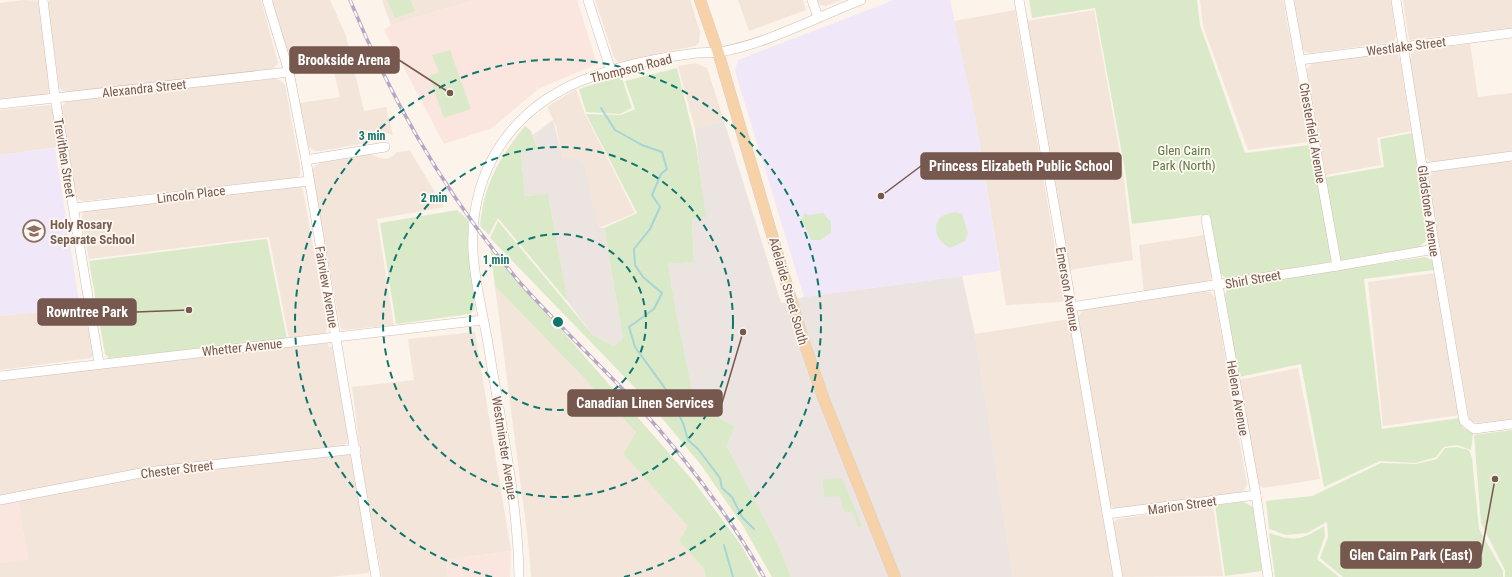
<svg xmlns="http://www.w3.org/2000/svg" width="1512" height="577" font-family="'Roboto Condensed',sans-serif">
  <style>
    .residential { fill: #f3e5d9 }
    .commercial { fill: #fbe5df }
    .industrial { fill: #ece4e0 }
    .education { fill: #f0e7f9 }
    .green { fill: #daeac9 }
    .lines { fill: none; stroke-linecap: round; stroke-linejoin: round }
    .stream { stroke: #a6d4d7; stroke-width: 2 }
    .minor-casing { stroke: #d0bdb3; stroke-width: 10 }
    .major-casing { stroke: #d9d0cd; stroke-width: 12 }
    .minor { stroke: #fff; stroke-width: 9 }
    .major { stroke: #f7d1a7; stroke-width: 11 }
    .rail-casing { stroke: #b5a8c6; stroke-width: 3.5 }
    .rail { stroke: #fef8f1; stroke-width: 2; stroke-dasharray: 6; stroke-linecap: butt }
    .ring { fill: none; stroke: #0f766e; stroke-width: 2; stroke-dasharray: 7 5 }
    .labels { text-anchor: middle; stroke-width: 3.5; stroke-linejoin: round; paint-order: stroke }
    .street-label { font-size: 13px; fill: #76584e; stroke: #fef8f1 }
    .park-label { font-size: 13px; fill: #5c7b46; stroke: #fef8f1 }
    .education-label { font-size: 13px; font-weight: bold; fill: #785e54; stroke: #fef8f1; text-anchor: start }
    .centre { fill: #0f766e; stroke: #fef8f1; stroke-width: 2 }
    .ring-label { font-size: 12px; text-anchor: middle; font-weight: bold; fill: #0f766e; stroke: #fef8f1; stroke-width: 3.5; stroke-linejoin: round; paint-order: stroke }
    .leader { fill: none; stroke: #76584e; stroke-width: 1.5 }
    .callout-dot { fill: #76584e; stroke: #fef8f1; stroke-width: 1.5 }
    .callout { fill: #76584e; stroke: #76584e; stroke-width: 1.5 }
    .callout-label { font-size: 14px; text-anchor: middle; font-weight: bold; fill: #fff }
  </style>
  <rect width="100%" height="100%" fill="#fcf3eb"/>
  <!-- residential -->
  <g class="residential">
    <path d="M24,0L39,1L41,5L49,89L48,93L43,95L0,99V3Z"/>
    <path d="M50,0H261L278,63L274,68L266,71L70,92L62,91L59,87L48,3Z"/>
    <path d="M272,0H330L346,36L364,111L386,107L393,135L387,133L380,134L370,142L321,151H315L309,147L300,103L340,97L333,68L294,75Z"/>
    <path d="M382,0H474L391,25Z"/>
    <path d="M595,0H690L700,32L699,43L695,46L618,62L614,57Z"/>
    <path d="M738,0H803L806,10L749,31Z"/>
    <path d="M816,0H842L826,6L821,5Z"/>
    <path d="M1200,0H1283L1309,142L1248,150L1203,26Z"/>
    <path d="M1293,0H1391L1396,35L1395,39L1393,42L1311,53L1305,52L1301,45Z"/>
    <path d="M1403,0H1512V28L1409,40Z"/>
    <path d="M1015,10L1064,301L1061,302L1006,305L976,121L954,21Z"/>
    <path d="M1094,10L1123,170L1133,260L1069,270L1026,21Z"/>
    <path d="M1470,44L1478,97L1512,93V152L1436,163L1429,161L1425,155L1409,61L1412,53L1417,50Z"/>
    <path d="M1391,53L1397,54L1400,59L1411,131L1377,138L1381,165L1326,175L1307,70L1312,63Z"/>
    <path d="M696,63L707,68L724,121L695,129L678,66Z"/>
    <path d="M272,79L280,80L285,85L300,167V175L296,178L83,201L78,199L75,193L61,109L66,101Z"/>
    <path d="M576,89L585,114L635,213L599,228L584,164L578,158H563L556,126L547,107Z"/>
    <path d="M49,105L53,107L58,147L0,155V110Z"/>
    <path d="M409,149L444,207L377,219L394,325L343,330L340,326L312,171L315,166L320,163L370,154L380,158L386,159L392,157L397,152L408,151Z"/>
    <path d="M1512,161V419L1479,423L1473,422L1469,419L1429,183L1430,175L1434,171Z"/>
    <path d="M295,186L301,187L303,190L327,326L326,332L323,334L289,339L269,237L89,259L81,221L83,212L88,210Z"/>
    <path d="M1205,235L1213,275L1209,282L1144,294L1139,245Z"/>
    <path d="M1435,273L1460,415L1383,426L1368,282Z"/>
    <path d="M495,286L636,432L623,454L689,526L679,541L704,569L706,577H531L528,541Z"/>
    <path d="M1204,291L1210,292L1215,298L1247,485L1244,490L1240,493L1121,509L1114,508L1110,504L1078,319L1080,314L1083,310Z"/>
    <path d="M87,307L94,355L91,358L0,370V316Z"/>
    <path d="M1069,319L1113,577H1013L975,334Z"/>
    <path d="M475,332L511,551L445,560L448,577H382L364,478L352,387L414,380L408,339Z"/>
    <path d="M328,343L329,347H332L348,438L347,443L342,446L141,469L0,495V380Z"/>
    <path d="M1298,368L1320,479L1263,488L1259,485L1239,380Z"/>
    <path d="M348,454L352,456L371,569L368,573L330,577H0V563L28,559L18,501L148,477Z"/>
    <path d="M1213,506L1223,576L1123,577L1113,524L1117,519Z"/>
  </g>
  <!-- commercial -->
  <g class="commercial">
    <path d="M474,0H577L597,64L538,89L492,128L444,144L384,30L391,25Z"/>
    <path d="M18,501L28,560L0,563V505Z"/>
    <path d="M511,551L510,577H448L445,560Z"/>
  </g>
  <!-- industrial -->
  <g class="industrial">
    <path d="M553,120L563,158H578L584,164L599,228H604L623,338L614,346L593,335L568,302L548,194L525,196L521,153L538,149L533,135Z"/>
    <path d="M724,121L781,303L804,297L962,276L975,334L1013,577H791L779,546L727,446L735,426L696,407L676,312L668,264L694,262L692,218L705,217L695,129Z"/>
  </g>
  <!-- education -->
  <g class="education">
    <path d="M894,0H950L976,121L1000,271L804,297L735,71L738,60Z"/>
    <path d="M55,148L80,308L0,316V155Z"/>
  </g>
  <!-- green -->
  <g class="green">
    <path d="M387,0H410L415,11L395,18Z"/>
    <path d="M1029,0H1197L1200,25L1245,153L1309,145L1316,179L1384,167L1380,139L1412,133L1428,234L1425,242L1419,247L1227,279L1221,274L1209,214L1132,224L1125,170L1095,8L1032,18Z"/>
    <path d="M450,50L471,109L444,118L429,76L439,72L432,55Z"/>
    <path d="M677,68L696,145L706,217L692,219L694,262L668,264L676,312L696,407L735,426L727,446L779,546L791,577H772L743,526L701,465L645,398L490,238L498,221L593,335L614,346L623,338L604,228L637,213L586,114L621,115L635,109L625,81Z"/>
    <path d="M621,75L632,108L620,114L586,112L579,89Z"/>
    <path d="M525,126L531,131L538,149L521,153L525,196L548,194L568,302L498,218L489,235L480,226C484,184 499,158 525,126Z"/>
    <path d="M457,210L468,220V250L475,309L470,314L396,324L380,223Z"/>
    <path d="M955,212L962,214L968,233L965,241L950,248C938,242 930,227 942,216C946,214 951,213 955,212Z"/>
    <path d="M805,213L808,215L823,213L831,222V233L820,240H811L804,224L800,222Z"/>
    <path d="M267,239L287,339L109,358L105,354L89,261Z"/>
    <path d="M490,248L695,483L741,545L759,577H706L704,569L679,541L688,526L623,454L636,432L495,286Z"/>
    <path d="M1425,257L1432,260L1434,270L1364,279L1382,429L1460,418L1463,428L1473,434L1471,450L1457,445L1444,447L1436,457L1416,463L1380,461L1324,487L1301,364L1239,377L1225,296L1227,289L1259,282Z"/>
    <path d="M1512,430V577H1505V570L1481,523L1474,435Z"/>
    <path d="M1457,447L1469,450L1472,458L1479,529L1503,571V577H1343L1320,558L1328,537L1327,522L1307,533L1286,535L1269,529L1266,501L1312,496L1381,463L1416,464L1437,459L1445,448Z"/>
    <path d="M842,478L862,526L859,528L852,511L844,513L840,496L824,498L823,479Z"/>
    <path d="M1243,502L1253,507L1262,571L1225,576L1215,505Z"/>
    <path d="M1324,526L1325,536L1317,559L1339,577H1275L1269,533C1294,542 1302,540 1324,526Z"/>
  </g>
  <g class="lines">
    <!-- stream -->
    <g class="stream">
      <path d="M601,108L615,130L642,145L662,152L667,169L661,174L652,195L660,207L650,229L634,249L635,265L643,277L662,293L654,309L629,327L635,347L667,391L683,423L688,440L698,449L720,478L722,488L732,497L742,517L754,529"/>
      <path d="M724,545L733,577"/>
    </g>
    <!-- minor casing -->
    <g class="minor-casing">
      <g id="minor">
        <path d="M43,0L55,97L99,363"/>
        <path d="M267,0L289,72L306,160L376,577"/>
        <path d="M588,0L611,71"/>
        <path d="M812,0L818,17"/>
        <path d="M1019,0L1118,577"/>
        <path d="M1289,0L1337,266"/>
        <path d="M1396,0L1435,249L1464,421L1474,429L1512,424"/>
        <path d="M1300,60L1512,33"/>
        <path d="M0,104L289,72"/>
        <path d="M306,160L385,147"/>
        <path d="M1423,168L1512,156"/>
        <path d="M74,208L309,181"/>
        <path d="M1206,219L1256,495L1268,577"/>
        <path d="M1071,307L1337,266L1435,249"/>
        <path d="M0,376L483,320"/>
        <path d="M0,500L146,472L356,449"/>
        <path d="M1107,514L1256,495"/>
        <path d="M519,577C518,503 502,429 490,356C485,321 475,287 473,252C469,169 513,105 591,77C623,65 663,57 697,53C704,52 712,53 719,52C764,45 817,17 861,0"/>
      </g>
    </g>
    <!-- major casing -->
    <g class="major-casing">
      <path id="major" d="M700,0L718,52L801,333L823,397L895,577"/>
    </g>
    <!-- minor -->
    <use href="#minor" class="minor"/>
    <!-- major -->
    <use href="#major" class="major"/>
    <!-- rail casing -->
    <g class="rail-casing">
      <path id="rail" d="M350,0C393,104 449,200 522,285C558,325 597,362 634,401C683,455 728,513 764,577"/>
    </g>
    <!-- rail -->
    <use href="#rail" class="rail"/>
  </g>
  <!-- distance rings -->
  <g class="ring">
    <circle cx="558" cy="322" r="88"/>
    <circle cx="558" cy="322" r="175"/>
    <path d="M492 577A263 263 0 1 1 624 577"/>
  </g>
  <!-- icons -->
  <defs>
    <g id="school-ring" transform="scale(1.15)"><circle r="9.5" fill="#fef8f1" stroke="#8d6e63" stroke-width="1.5"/><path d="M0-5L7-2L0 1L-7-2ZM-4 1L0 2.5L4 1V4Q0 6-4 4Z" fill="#8d6e63"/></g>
  </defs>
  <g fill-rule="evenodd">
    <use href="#school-ring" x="34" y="231"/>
  </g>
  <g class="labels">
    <!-- street labels -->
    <g class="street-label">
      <text transform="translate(1406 46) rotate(-7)" y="5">Westlake Street</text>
      <text transform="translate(631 68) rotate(-14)" y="5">Thompson Road</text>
      <text transform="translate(144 88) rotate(-6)" y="5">Alexandra Street</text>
      <text transform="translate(1313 133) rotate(80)" y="5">Chesterfield Avenue</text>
      <text transform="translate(65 158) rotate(81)" y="5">Trevithen Street</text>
      <text transform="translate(191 194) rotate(-7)" y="5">Lincoln Place</text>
      <text transform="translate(1429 211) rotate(82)" y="5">Gladstone Avenue</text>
      <text transform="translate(1253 279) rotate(-10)" y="5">Shirl Street</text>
      <text transform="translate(327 287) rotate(80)" y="5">Fairview Avenue</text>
      <text transform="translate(1068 289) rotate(80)" y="5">Emerson Avenue</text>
      <text transform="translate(789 291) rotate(74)" y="5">Adelaide Street South</text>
      <text transform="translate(242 347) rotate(-6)" y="5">Whetter Avenue</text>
      <text transform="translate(1238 398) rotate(80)" y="5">Helena Avenue</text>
      <text transform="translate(505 448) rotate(81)" y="5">Westminster Avenue</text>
      <text transform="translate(177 469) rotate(-7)" y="5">Chester Street</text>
      <text transform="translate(1182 505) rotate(-8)" y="5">Marion Street</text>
    </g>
    <!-- park labels -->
    <g class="park-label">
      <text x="1184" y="155">Glen Cairn<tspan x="1184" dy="15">Park (North)</tspan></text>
    </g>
    <!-- education labels -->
    <g class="education-label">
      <text x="50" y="229">Holy Rosary<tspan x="50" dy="15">Separate School</tspan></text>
    </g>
  </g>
  <circle cx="558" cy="322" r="6" class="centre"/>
  <g class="ring-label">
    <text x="372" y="140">3 min</text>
    <text x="434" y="202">2 min</text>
    <text x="496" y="264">1 min</text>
  </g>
  <!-- callouts -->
  <path class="leader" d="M450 93L399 60M881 196L921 166M189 310L136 312M743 332L722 403M1495 479L1481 555"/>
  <g class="callout-dot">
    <circle cx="450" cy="93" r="4"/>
    <circle cx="881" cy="196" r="4"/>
    <circle cx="189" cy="310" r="4"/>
    <circle cx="743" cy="332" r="4"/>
    <circle cx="1495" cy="479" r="4"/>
  </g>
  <g class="callout">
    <rect x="290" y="47" width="109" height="26" rx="4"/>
    <rect x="921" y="153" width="200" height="26" rx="4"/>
    <rect x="38" y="299" width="98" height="26" rx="4"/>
    <rect x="568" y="390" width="154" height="26" rx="4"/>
    <rect x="1341" y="542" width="140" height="26" rx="4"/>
  </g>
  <g class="callout-label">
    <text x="344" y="65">Brookside Arena</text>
    <text x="1021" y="171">Princess Elizabeth Public School</text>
    <text x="87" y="317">Rowntree Park</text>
    <text x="645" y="408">Canadian Linen Services</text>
    <text x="1411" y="560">Glen Cairn Park (East)</text>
  </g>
</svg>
